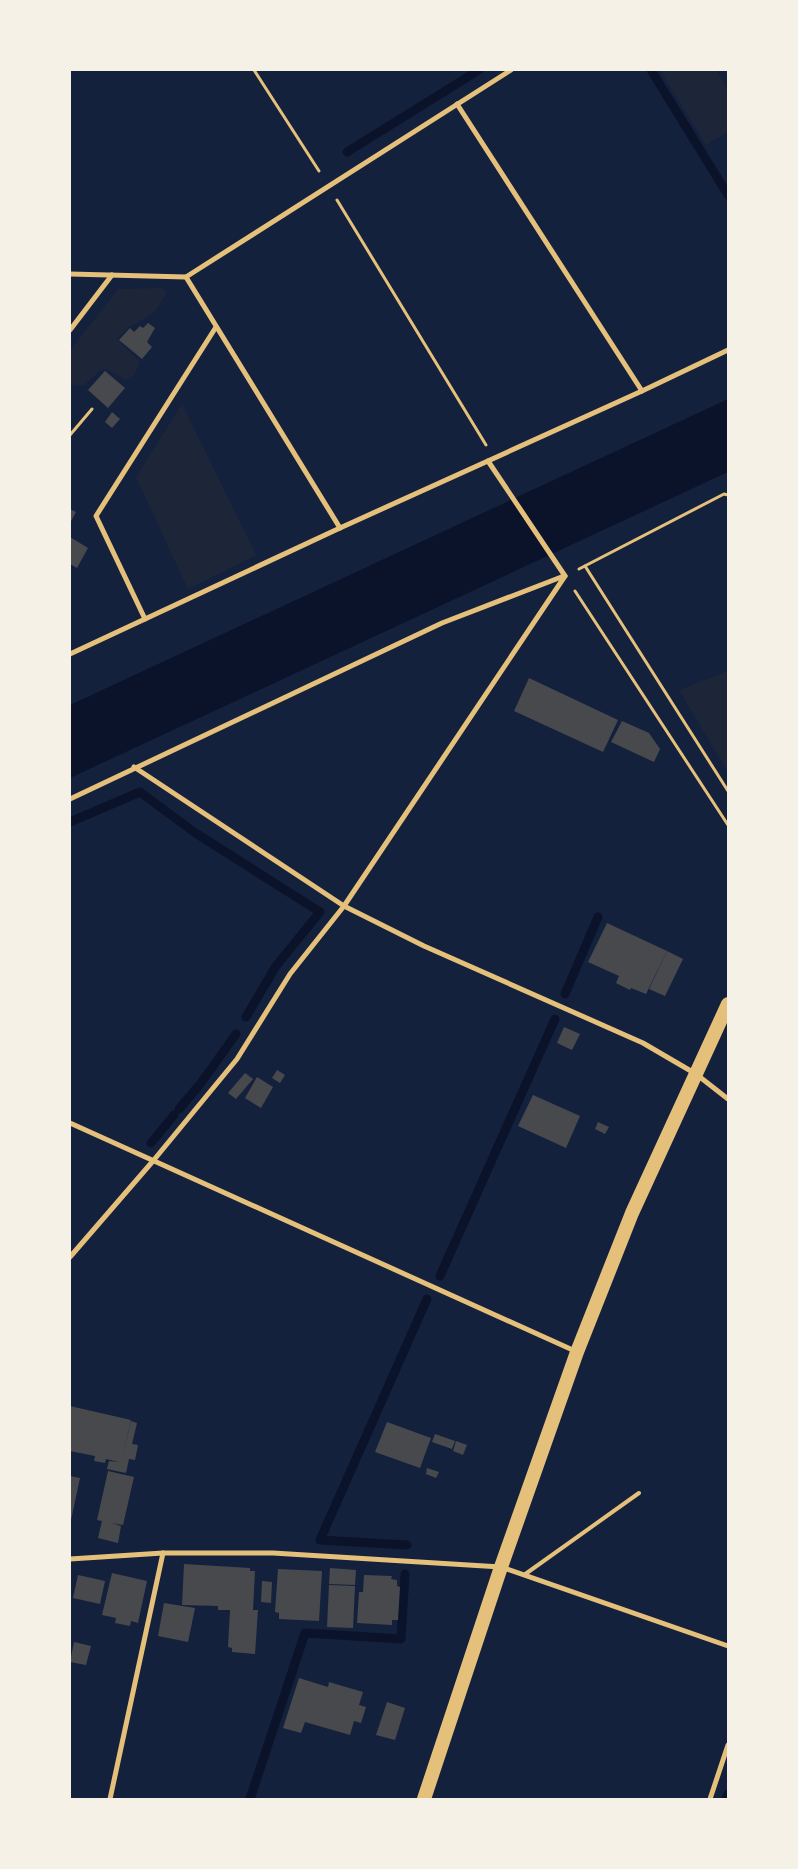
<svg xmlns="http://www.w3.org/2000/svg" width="798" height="1869" font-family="Karla,sans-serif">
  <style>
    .green { fill: #1d2539 }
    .water { fill: #0b132b }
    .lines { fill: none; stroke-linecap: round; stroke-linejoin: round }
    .stream { stroke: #0b132b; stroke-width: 9 }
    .building { fill: #48494c }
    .path { stroke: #e5c07b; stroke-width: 3 }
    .service { stroke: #e5c07b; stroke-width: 4 }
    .minor { stroke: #e5c07b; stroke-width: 5 }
    .trunk { stroke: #e5c07b; stroke-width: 14 }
  </style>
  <rect width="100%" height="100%" fill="#14213d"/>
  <!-- green -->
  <g class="green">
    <path d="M660,70H716L728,90V132L706,145Z"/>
    <path d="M163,288L167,293L156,310L146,318L129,327L117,339L140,362L134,375L125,380L107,369H102L84,385L70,386V351L118,289Z"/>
    <path d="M182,404L256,555L188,589L136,477Z"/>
    <path d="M728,671V772L679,690Z"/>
  </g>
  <!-- water -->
  <path class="water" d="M728,399V472L70,778V705Z"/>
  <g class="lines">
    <!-- stream -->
    <g class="stream">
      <path d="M651,70L728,195"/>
      <path d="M347,152L479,70"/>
      <path d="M70,822L140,792L194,832L320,912L276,966L246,1017"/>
      <path d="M565,994L598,917"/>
      <path d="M179,1109L201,1083L236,1034"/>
      <path d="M151,1143L174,1115"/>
      <path d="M440,1276L555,1019"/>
      <path d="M407,1545L320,1540L427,1299"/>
      <path d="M250,1799L305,1633L401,1639L405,1574"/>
      <path d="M726,1799L728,1794"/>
    </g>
  </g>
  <!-- building -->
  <g class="building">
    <path d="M148,323L155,328L147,342L152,347L142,359L119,340L130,328L134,332L140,326L143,328Z"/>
    <path d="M105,371L125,388L108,408L88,390Z"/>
    <path d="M112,412L120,419L112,428L105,422Z"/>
    <path d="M70,509L76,512L70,523Z"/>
    <path d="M70,537L88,548L77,568L70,564Z"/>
    <path d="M529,678L618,720L603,752L514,711Z"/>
    <path d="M622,721L649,733L660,749L654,762L611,742Z"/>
    <path d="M607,923L667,951L646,994L631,988L630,990L616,983L619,976L588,962Z"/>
    <path d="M667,951L683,959L665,996L649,989Z"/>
    <path d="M564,1027L580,1034L572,1050L557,1043Z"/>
    <path d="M277,1070L285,1075L280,1083L272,1078Z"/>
    <path d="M245,1073L253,1079L236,1099L228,1093Z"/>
    <path d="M257,1077L273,1087L261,1108L245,1098Z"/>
    <path d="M533,1095L580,1116L566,1148L518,1126Z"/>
    <path d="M598,1122L609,1127L605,1134L595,1129Z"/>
    <path d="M70,1406L131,1420L121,1463L131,1421L137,1423L132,1444L138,1445L135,1460L129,1459L126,1473L107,1469L109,1461L119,1462L106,1459L105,1463L94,1461L95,1456L70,1451Z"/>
    <path d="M387,1422L431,1438L420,1468L375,1452Z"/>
    <path d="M435,1434L455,1441L452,1449L432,1442Z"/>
    <path d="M456,1441L467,1445L463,1455L453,1451Z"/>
    <path d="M427,1468L439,1472L436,1478L426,1474Z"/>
    <path d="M108,1471L134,1477L123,1525L112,1523L121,1526L118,1543L98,1538L102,1521L97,1520Z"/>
    <path d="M70,1476L80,1478L71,1520H70Z"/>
    <path d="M184,1564L250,1568V1571H255L253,1610H258L255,1654L232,1652V1648L228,1647L230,1610H218V1606L182,1605Z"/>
    <path d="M330,1568L356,1570L355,1585L329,1584Z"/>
    <path d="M278,1569L322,1571L319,1621L279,1619V1613L275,1612Z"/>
    <path d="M112,1573L147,1581L138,1623L131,1621L130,1626L115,1623L116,1618L102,1615Z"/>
    <path d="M78,1575L105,1581L100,1604L73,1598Z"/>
    <path d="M364,1575L392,1576L391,1579L397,1580V1586L400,1587L398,1620H392V1625L357,1623L359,1592H363Z"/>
    <path d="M262,1581L272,1582L271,1603L261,1602Z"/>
    <path d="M329,1585L355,1586L353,1628L327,1627Z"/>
    <path d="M164,1603L195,1608L188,1642L158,1636Z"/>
    <path d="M74,1642L91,1646L86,1665L70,1662Z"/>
    <path d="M299,1678L328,1687L329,1682L363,1692L359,1705L366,1707L361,1723L354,1721L350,1735L305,1722L301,1733L283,1728Z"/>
    <path d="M387,1702L405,1708L395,1740L376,1735Z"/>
  </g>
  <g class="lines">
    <!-- path -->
    <g class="path">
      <path d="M254,70L319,171"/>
      <path d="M337,200L486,445"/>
      <path d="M70,435L92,409"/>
      <path d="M585,566L728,791"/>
      <path d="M579,569L724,494L728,495"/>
      <path d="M575,591L728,825"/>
    </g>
    <!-- service -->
    <path class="service" d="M524,1575L639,1493"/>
    <!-- minor -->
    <g class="minor">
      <path d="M457,104L642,391"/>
      <path d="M70,274L186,277L511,70"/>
      <path d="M186,277L340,528"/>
      <path d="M70,330L112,275"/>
      <path d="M488,461L565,576"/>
      <path d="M145,619L96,516L216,327"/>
      <path d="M70,654L340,528L642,391L728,350"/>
      <path d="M134,767L344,906L424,946L643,1043L696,1074L728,1099"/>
      <path d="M70,799L442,623L564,576"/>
      <path d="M70,1123L575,1351"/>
      <path d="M70,1257L153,1161L237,1059L290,974L344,906L565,576"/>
      <path d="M70,1559L163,1553H273L501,1567L728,1646"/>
      <path d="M110,1799L163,1553"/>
      <path d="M710,1799L728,1745"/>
    </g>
    <!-- trunk -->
    <path class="trunk" d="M424,1799L501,1567L577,1352L632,1213L728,1004"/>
  </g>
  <!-- border -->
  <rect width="798" height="1869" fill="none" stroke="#f6f1e7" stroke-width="142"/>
</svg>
